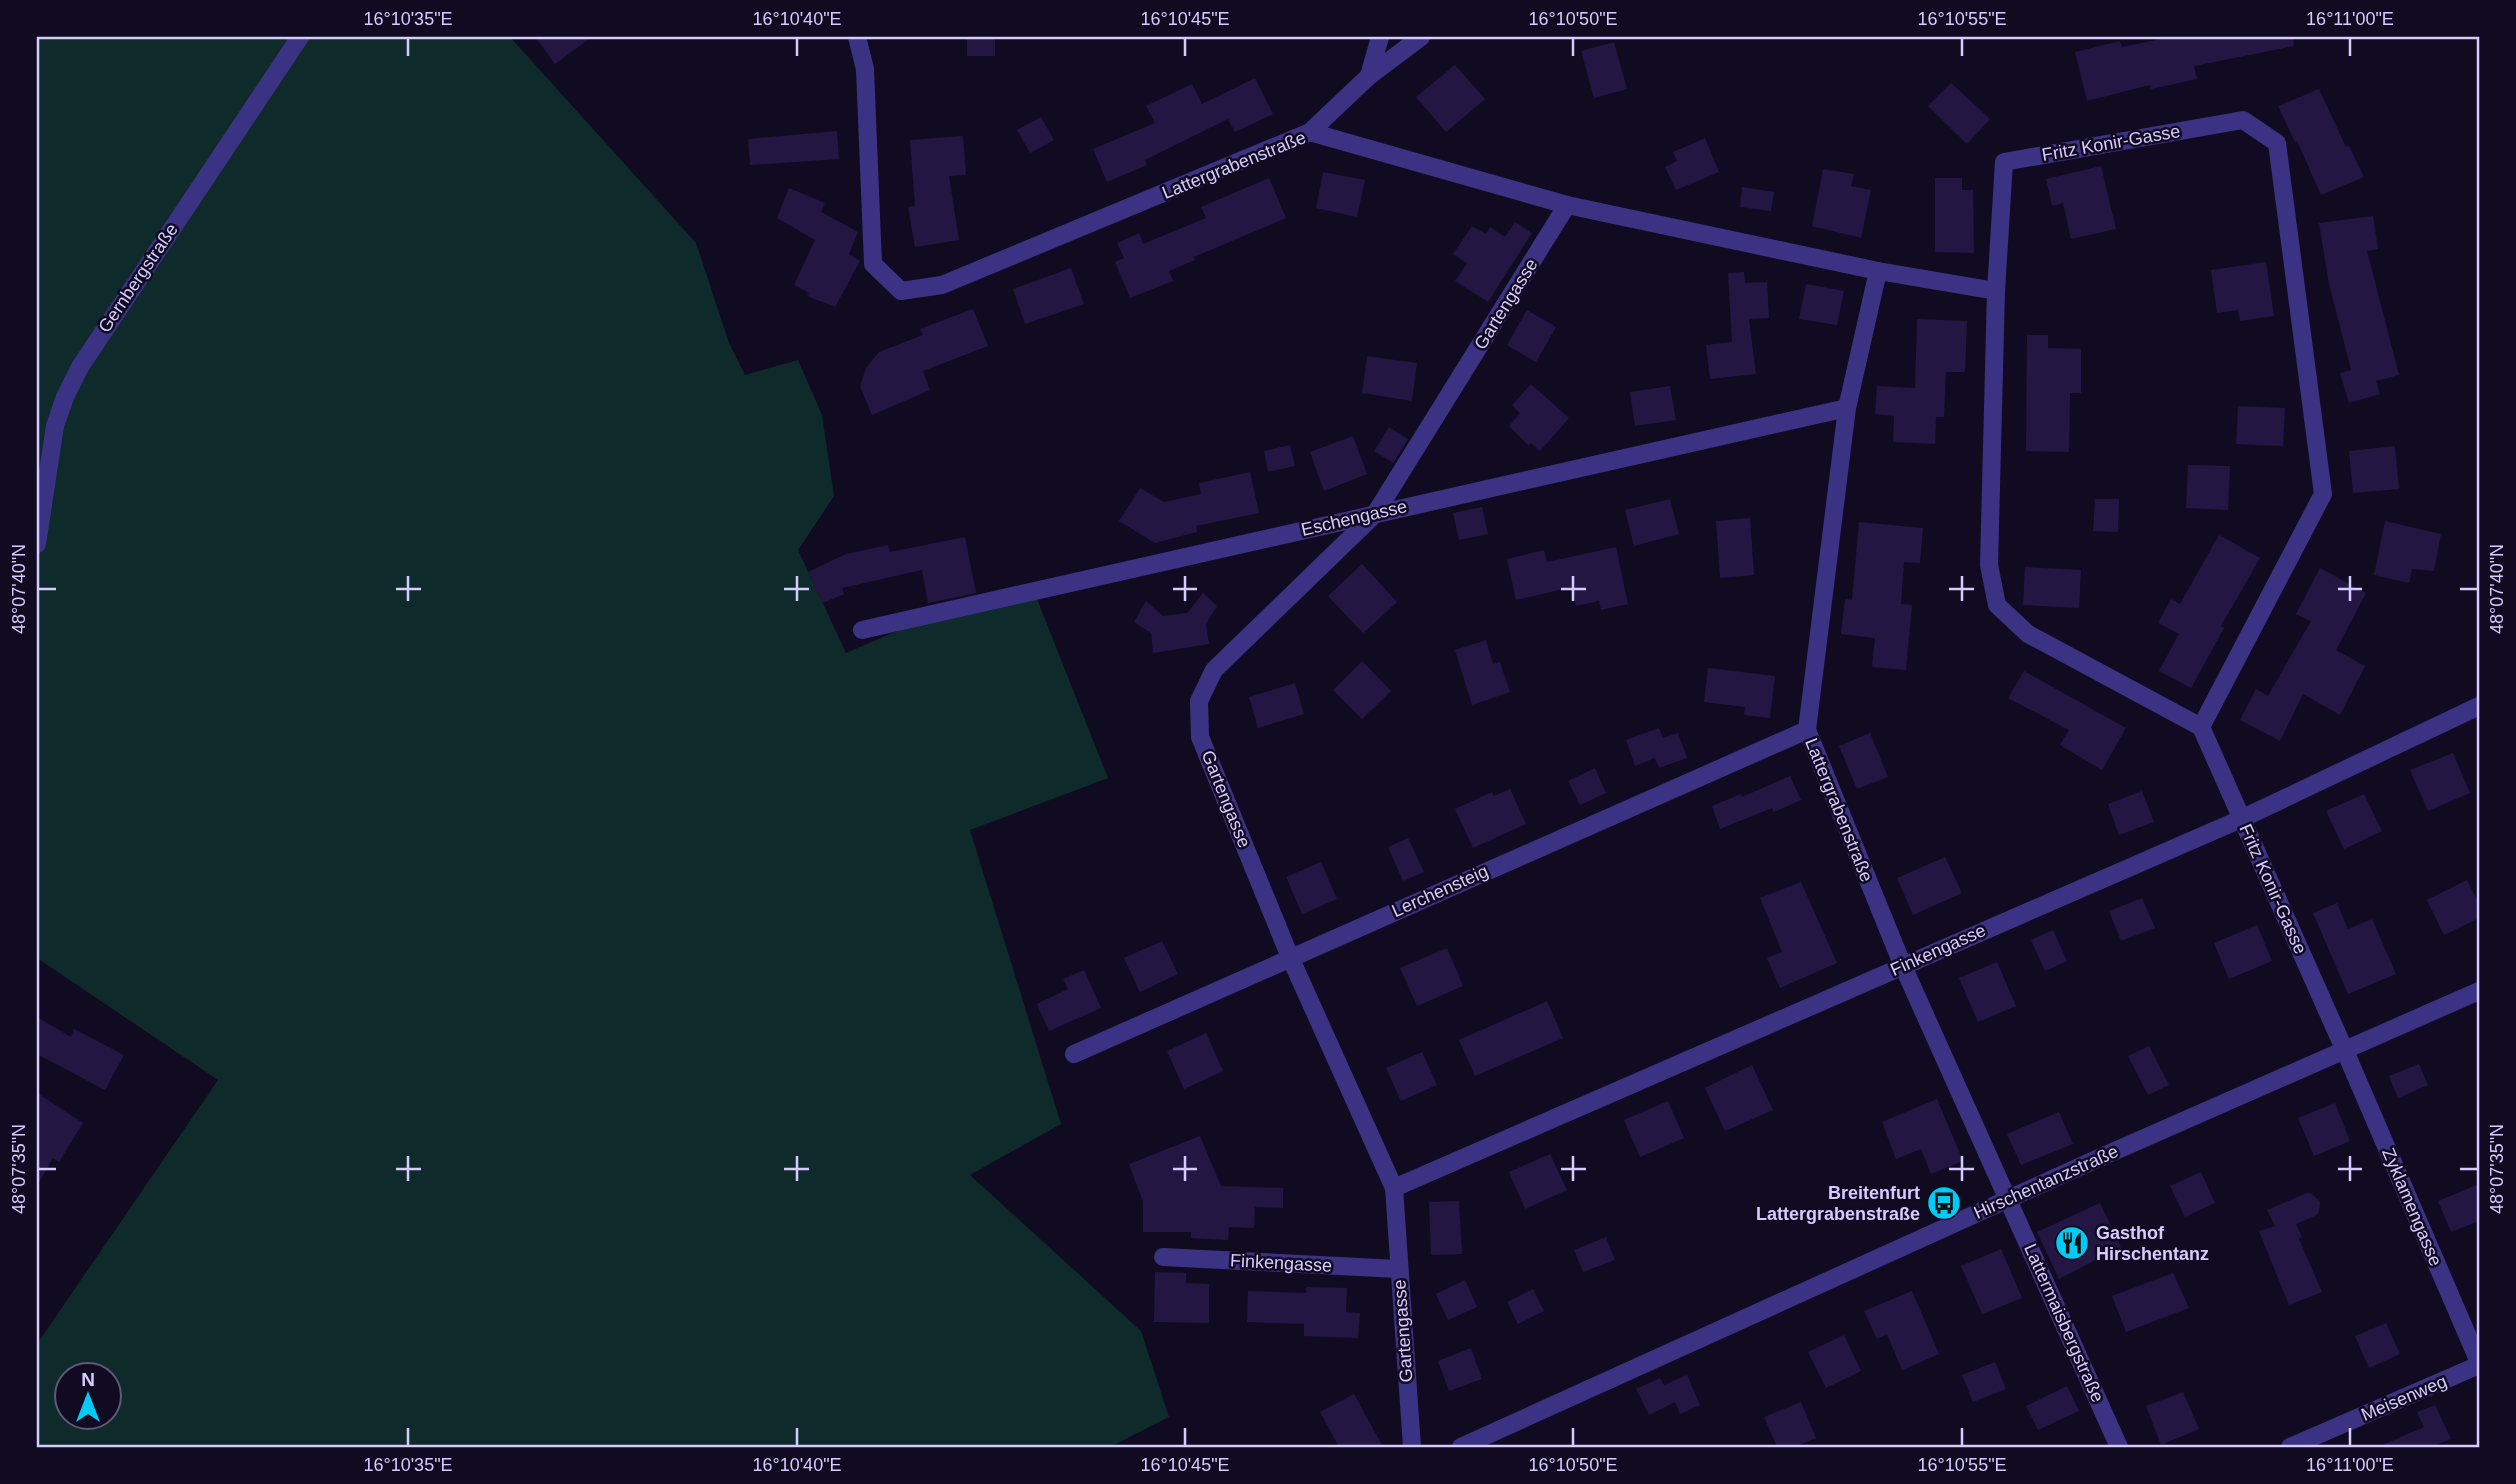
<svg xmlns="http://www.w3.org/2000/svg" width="2516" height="1484" font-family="Arial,sans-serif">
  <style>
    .green { fill: #0e2a2b; fill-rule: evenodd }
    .building { fill: #231643 }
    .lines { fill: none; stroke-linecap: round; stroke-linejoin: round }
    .minor { stroke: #3c3284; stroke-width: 18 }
    .ticks { fill: none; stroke: #d5cbff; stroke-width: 2.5 }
    .labels { text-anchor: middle; stroke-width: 5; stroke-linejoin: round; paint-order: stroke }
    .street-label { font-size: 18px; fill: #d5cbff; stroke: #110b21 }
    .poi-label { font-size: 18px; font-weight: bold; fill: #d5cbff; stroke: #110b21; text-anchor: end }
    .neatline { fill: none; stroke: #d5cbff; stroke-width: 2.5 }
    .ticks-label { font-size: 18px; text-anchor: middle; fill: #d5cbff }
  </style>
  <rect width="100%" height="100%" fill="#110b21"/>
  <!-- green -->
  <path class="green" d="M37,37H510L696,243L729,343L745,375L798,360L822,415L834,496L798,550L846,653L902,629L1037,599L1108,778L970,830L1061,1124L970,1175L1141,1331L1169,1417L1110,1447H37V1344L218,1080L37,958ZM66,1376H108V1418H66Z"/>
  <!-- building -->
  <g class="building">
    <path d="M535,37H592L555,64Z"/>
    <rect x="967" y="37" width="28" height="19"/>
    <path d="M2171,37H2293L2294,46L2194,66L2197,79L2151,89L2150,85L2087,101L2075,52L2120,41L2122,47Z"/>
    <path d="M1614,42L1627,89L1594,98L1581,51Z"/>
    <path d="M1455,65L1485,99L1446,132L1416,97Z"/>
    <path d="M1255,78L1273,114L1235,132L1228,119L1145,160L1147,165L1107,182L1093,149L1155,123L1146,106L1192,84L1202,104Z"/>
    <path d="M1951,83L1990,119L1967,144L1928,106Z"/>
    <path d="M2319,89L2346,147L2349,146L2364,177L2321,195L2297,141L2295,142L2278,106Z"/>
    <path d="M1041,117L1054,140L1030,153L1017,130Z"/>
    <path d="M837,131L839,159L750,165L748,139Z"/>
    <path d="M963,136L966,175L949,176L959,240L915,247L908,207L915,206L910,140Z"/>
    <path d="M1705,138L1719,172L1676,190L1665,167L1677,161L1673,152Z"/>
    <path d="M2101,166L2116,229L2071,239L2063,203L2052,206L2046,179Z"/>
    <path d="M1823,169L1854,174L1851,186L1871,190L1861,238L1812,226Z"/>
    <path d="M1323,172L1365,180L1357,217L1316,208Z"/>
    <path d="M1269,178L1286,218L1194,257L1195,260L1169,271L1173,281L1130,298L1115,262L1124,258L1117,243L1139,233L1143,244L1206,218L1201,207Z"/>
    <path d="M1935,178H1962V190H1973L1974,253L1935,252Z"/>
    <path d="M1742,187L1774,192L1771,211L1740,207Z"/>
    <path d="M789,188L825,203L821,212L858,232L849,254L860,261L835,307L807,296L809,293L794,285L815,240L777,218Z"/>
    <path d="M2373,216L2378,249L2367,251L2399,375L2376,381L2380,394L2349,403L2340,373L2351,370L2329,284L2319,223Z"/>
    <path d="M1515,222L1532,233L1488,302L1455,281L1467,263L1453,254L1472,226L1486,234L1490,227L1505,237Z"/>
    <path d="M2266,262L2274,316L2240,321L2238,310L2217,313L2211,270Z"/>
    <path d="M1071,268L1084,304L1025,324L1013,289Z"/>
    <path d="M1744,272L1745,283L1767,282L1769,318L1749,319L1756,374L1710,379L1706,345L1732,342L1728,273Z"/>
    <path d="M1806,284L1844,291L1837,325L1799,319Z"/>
    <path d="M973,309L988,346L923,371L930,390L872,415L860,386L866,368L879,352L923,335L920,329Z"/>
    <path d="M1527,310L1556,327L1536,362L1507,345Z"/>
    <path d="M1917,319L1967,321L1965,372H1946L1944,417H1936L1935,444L1893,442L1894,416L1875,414L1877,386L1915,388Z"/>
    <path d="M2027,335H2048V348L2081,349V393H2070L2069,452L2026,451Z"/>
    <path d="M1367,356L1417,363L1412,401L1362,393Z"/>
    <path d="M1531,384L1569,418L1540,451L1531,443L1529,446L1509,426L1520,413L1512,405Z"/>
    <path d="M1670,386L1676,420L1635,426L1630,392Z"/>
    <path d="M2238,406L2285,408L2283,446L2236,444Z"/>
    <path d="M1389,427L1408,439L1393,463L1374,451Z"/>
    <path d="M1353,436L1367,474L1324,491L1310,452Z"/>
    <path d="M1290,445L1295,466L1268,472L1264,451Z"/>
    <path d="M2395,446L2399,489L2353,493L2349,451Z"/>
    <path d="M2188,465L2230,466L2228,510L2186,508Z"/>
    <path d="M1250,472L1259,513L1196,526L1197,532L1155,543L1119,521L1140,488L1164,502L1201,494L1199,483Z"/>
    <path d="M1670,499L1679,534L1634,546L1625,510Z"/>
    <path d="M2095,499H2119L2118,532L2093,531Z"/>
    <path d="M1482,507L1488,534L1459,540L1453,513Z"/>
    <path d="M1750,518L1754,575L1720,578L1716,521Z"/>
    <path d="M2385,521L2441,534L2434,571L2412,569L2409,583L2374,575Z"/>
    <path d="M1859,522L1923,528L1920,563L1904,562L1901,604L1912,605L1906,670L1872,667L1875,638L1841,634L1845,599L1852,600Z"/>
    <path d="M2219,535L2260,558L2221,626L2224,628L2191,688L2159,671L2179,634L2158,623L2171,599L2180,604Z"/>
    <path d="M965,537L976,593L928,603L922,570L842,588L844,594L823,603L808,572L846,554L888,545L890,552Z"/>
    <path d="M1616,547L1628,604L1601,610L1599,601L1576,606L1572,587L1516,600L1507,559L1544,550L1547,562Z"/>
    <path d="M1362,564L1397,602L1363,633L1328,596Z"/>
    <path d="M2025,567L2081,570L2079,608L2023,605Z"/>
    <path d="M2320,568L2366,593L2336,650L2365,666L2340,715L2303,694L2280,741L2240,720L2256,689L2268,696L2311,621L2296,614Z"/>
    <path d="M1203,593L1217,606L1206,624L1209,644L1153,653L1151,633L1134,622L1146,601L1163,616L1187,613Z"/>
    <path d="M1486,640L1493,664L1500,662L1510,692L1472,705L1455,650Z"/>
    <path d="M1362,661L1391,691L1362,719L1333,690Z"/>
    <path d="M1708,668L1775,676L1770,718L1744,715L1745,707L1704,702Z"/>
    <path d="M2024,671L2126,728L2102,770L2060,745L2069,730L2008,698Z"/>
    <path d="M1295,683L1304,714L1258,728L1249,697Z"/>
    <path d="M1659,728L1663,738L1678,733L1687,758L1659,768L1655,758L1635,766L1626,740Z"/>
    <path d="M1870,733L1888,777L1857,789L1839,746Z"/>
    <path d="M2453,753L2470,793L2428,811L2410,770Z"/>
    <path d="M1595,768L1606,793L1580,805L1568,781Z"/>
    <path d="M1790,776L1801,800L1774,812L1772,808L1720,829L1712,806L1741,794L1742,797Z"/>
    <path d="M1510,789L1526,824L1473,848L1455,809L1492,792L1494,796Z"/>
    <path d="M2142,791L2154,822L2119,835L2108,804Z"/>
    <path d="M2364,794L2382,831L2344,849L2326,811Z"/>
    <path d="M1408,838L1424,872L1403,881L1388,847Z"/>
    <path d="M1945,857L1962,893L1913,915L1897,878Z"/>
    <path d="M1321,862L1337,899L1302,914L1286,877Z"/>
    <path d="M2467,880L2479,904V918L2444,935L2427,900Z"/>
    <path d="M1801,882L1837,963L1780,988L1767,958L1782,952L1760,898Z"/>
    <path d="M2142,898L2155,928L2121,941L2109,911Z"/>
    <path d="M2337,903L2348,929L2372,919L2396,974L2348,994L2313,913Z"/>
    <path d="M2257,925L2272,961L2229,979L2214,943Z"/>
    <path d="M2053,930L2067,961L2045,971L2031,940Z"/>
    <path d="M1162,941L1178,974L1140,992L1124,958Z"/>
    <path d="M1447,948L1463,986L1417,1006L1400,968Z"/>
    <path d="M1997,962L2016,1006L1978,1022L1959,978Z"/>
    <path d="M1084,970L1101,1008L1049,1031L1037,1004L1068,989L1063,979Z"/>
    <path d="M1547,1001L1563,1038L1475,1076L1459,1040Z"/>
    <path d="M37,1017L71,1037L74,1029L124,1055L105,1090L37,1054Z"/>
    <path d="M1206,1033L1223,1071L1184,1089L1167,1051Z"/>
    <path d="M2149,1046L2169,1085L2148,1095L2128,1056Z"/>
    <path d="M1422,1052L1437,1085L1401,1101L1386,1068Z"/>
    <path d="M2419,1064L2428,1085L2398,1098L2389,1076Z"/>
    <path d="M1752,1065L1773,1110L1725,1131L1705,1088Z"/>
    <path d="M37,1093L83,1123L59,1162L53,1158L37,1186Z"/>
    <path d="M1937,1099L1963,1161L1931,1174L1921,1149L1896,1159L1882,1122Z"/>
    <path d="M1668,1101L1684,1138L1640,1157L1624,1120Z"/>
    <path d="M2335,1103L2350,1141L2314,1156L2298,1118Z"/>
    <path d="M2059,1112L2073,1144L2021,1165L2007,1134Z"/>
    <path d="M1200,1136L1221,1186L1283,1188V1208L1255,1207L1254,1228L1229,1227L1228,1240L1191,1238V1232H1143V1202L1129,1164Z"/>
    <path d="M1550,1154L1567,1190L1525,1209L1509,1172Z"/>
    <path d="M2201,1172L2215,1203L2185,1217L2170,1186Z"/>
    <path d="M2479,1184V1221L2451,1232L2438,1201Z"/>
    <path d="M2307,1193L2312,1194L2320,1202L2319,1211L2317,1215L2296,1224L2302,1237L2299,1239L2322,1292L2289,1305L2259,1231L2275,1226L2267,1210Z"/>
    <path d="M1459,1201L1462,1254L1431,1255L1429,1202Z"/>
    <path d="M2100,1203L2121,1247L2059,1279L2037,1232Z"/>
    <path d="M1606,1237L1615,1260L1583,1272L1574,1250Z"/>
    <path d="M2001,1249L2022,1298L1982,1314L1961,1266Z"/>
    <path d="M1155,1272L1186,1273V1283L1209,1284V1323L1154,1322Z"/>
    <path d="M2173,1273L2189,1308L2126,1332L2112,1296Z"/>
    <path d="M1465,1280L1477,1307L1448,1320L1436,1294Z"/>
    <path d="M1306,1287L1347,1288L1346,1312L1360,1313L1358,1338L1304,1336V1324L1247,1322L1248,1291L1306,1293Z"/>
    <path d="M1533,1289L1544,1311L1518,1324L1507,1302Z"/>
    <path d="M1912,1291L1939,1354L1902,1370L1887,1334L1877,1339L1864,1311Z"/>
    <path d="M2386,1323L2400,1354L2369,1368L2355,1336Z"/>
    <path d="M1844,1335L1861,1371L1826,1388L1808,1352Z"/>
    <path d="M1471,1348L1482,1379L1449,1391L1438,1361Z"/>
    <path d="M1995,1362L2006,1389L1973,1402L1962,1375Z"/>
    <path d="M1687,1375L1700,1405L1680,1414L1675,1402L1649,1415L1636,1389L1660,1378L1664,1385Z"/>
    <path d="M2067,1386L2079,1411L2038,1430L2026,1406Z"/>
    <path d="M2183,1392L2199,1429L2161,1445L2146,1406Z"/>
    <path d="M1354,1394L1383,1447H1339L1320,1412Z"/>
    <path d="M1801,1402L1816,1438L1795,1447H1777L1764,1417Z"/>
    <path d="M2435,1405L2451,1439L2430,1447H2378L2424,1427L2417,1412Z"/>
  </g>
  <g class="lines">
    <!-- minor -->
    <g class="minor">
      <path d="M857,37L865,69L873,264L901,291L942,285L1310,132L1567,205L1878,271L1996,291"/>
      <path d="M1369,76L1380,37"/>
      <path d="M1310,132L1369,76L1421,37"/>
      <path d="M1878,271L1847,408L1807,730L1903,966L2119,1447"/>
      <path d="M37,544L55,426L65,397L80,367L300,37"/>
      <path d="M862,630L1847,408"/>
      <path d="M2201,727L2028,634L1997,605L1989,565L1996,291L2004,162L2243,120L2277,143L2323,494L2201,727L2345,1051L2479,1362"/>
      <path d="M1074,1054L1807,730"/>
      <path d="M1394,1188L2241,819L2479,706"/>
      <path d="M1163,1257L1398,1269"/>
      <path d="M1412,1447L1394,1188L1290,957L1200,737L1199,701L1214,670L1375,514L1567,205"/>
      <path d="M1461,1447L2099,1158L2479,991"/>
      <path d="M2290,1447L2479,1365"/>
    </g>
  </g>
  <!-- ticks -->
  <path class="ticks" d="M408,38V56M797,38V56M1185,38V56M1573,38V56M1962,38V56M2350,38V56M408,576V601M797,576V601M1185,576V601M1573,576V601M1962,576V601M2350,576V601M38,589H56M396,589H421M784,589H809M1173,589H1197M1561,589H1586M1949,589H1974M2338,589H2362M2460,589H2478M408,1156V1181M797,1156V1181M1185,1156V1181M1573,1156V1181M1962,1156V1181M2350,1156V1181M38,1169H56M396,1169H421M784,1169H809M1173,1169H1197M1561,1169H1586M1949,1169H1974M2338,1169H2362M2460,1169H2478M408,1428V1446M797,1428V1446M1185,1428V1446M1573,1428V1446M1962,1428V1446M2350,1428V1446"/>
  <!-- icons -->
  <defs>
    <g id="bus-disc" transform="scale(1.75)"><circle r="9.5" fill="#00caf6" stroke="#110b21"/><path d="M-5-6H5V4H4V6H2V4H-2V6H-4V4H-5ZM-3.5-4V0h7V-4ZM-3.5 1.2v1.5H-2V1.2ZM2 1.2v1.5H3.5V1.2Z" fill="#111"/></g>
    <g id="restaurant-disc" transform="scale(1.75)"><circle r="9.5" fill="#00caf6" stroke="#110b21"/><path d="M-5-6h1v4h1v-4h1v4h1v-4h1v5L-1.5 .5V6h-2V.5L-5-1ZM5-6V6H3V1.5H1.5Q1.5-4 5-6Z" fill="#111"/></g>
  </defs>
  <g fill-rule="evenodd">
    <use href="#bus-disc" x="1944" y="1203"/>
    <use href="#restaurant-disc" x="2072" y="1243"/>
  </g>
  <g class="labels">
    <!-- street labels -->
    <g class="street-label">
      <text transform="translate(2111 143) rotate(-10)" y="6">Fritz Konir-Gasse</text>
      <text transform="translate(1234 165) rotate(-22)" y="6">Lattergrabenstraße</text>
      <text transform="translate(138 278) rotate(-56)" y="6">Gernbergstraße</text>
      <text transform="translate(1506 304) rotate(-58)" y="6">Gartengasse</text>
      <text transform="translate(1354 518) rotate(-13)" y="6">Eschengasse</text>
      <text transform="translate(1226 799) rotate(68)" y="6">Gartengasse</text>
      <text transform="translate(1839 810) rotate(68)" y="6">Lattergrabenstraße</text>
      <text transform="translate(2273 889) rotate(66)" y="6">Fritz Konir-Gasse</text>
      <text transform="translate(1440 891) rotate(-24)" y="6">Lerchensteig</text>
      <text transform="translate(1938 950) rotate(-24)" y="6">Finkengasse</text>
      <text transform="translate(2046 1182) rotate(-24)" y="6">Hirschentanzstraße</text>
      <text transform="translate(2412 1207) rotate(67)" y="6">Zyklamengasse</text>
      <text transform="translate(1281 1263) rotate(3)" y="6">Finkengasse</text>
      <text transform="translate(2064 1323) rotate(66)" y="6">Lattermaisbergstraße</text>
      <text transform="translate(1403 1331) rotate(-94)" y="6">Gartengasse</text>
      <text transform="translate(2404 1398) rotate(-23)" y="6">Meisenweg</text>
    </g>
    <!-- poi labels -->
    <g class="poi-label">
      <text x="1920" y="1199">Breitenfurt<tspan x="1920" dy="21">Lattergrabenstraße</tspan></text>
      <text x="2096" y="1239" text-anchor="start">Gasthof<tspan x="2096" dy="21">Hirschentanz</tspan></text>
    </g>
  </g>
  <!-- border -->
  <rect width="2516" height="1484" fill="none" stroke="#110b21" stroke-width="77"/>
  <!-- north arrow -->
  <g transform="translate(88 1396)"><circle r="33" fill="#110b21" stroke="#5f587a" stroke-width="2"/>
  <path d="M0-5L12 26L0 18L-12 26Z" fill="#00caf6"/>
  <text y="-10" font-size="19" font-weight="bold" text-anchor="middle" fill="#d5cbff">N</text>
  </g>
  <rect x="38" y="38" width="2440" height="1408" class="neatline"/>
  <g class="ticks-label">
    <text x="408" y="25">16°10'35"E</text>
    <text x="797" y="25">16°10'40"E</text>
    <text x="1185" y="25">16°10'45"E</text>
    <text x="1573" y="25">16°10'50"E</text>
    <text x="1962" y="25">16°10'55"E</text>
    <text x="2350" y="25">16°11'00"E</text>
    <text transform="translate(19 589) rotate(-90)" y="6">48°07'40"N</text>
    <text transform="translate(2497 589) rotate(-90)" y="6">48°07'40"N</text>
    <text transform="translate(19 1169) rotate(-90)" y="6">48°07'35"N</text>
    <text transform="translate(2497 1169) rotate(-90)" y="6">48°07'35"N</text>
    <text x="408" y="1471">16°10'35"E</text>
    <text x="797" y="1471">16°10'40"E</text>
    <text x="1185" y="1471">16°10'45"E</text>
    <text x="1573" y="1471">16°10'50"E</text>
    <text x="1962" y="1471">16°10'55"E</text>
    <text x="2350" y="1471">16°11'00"E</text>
  </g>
</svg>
